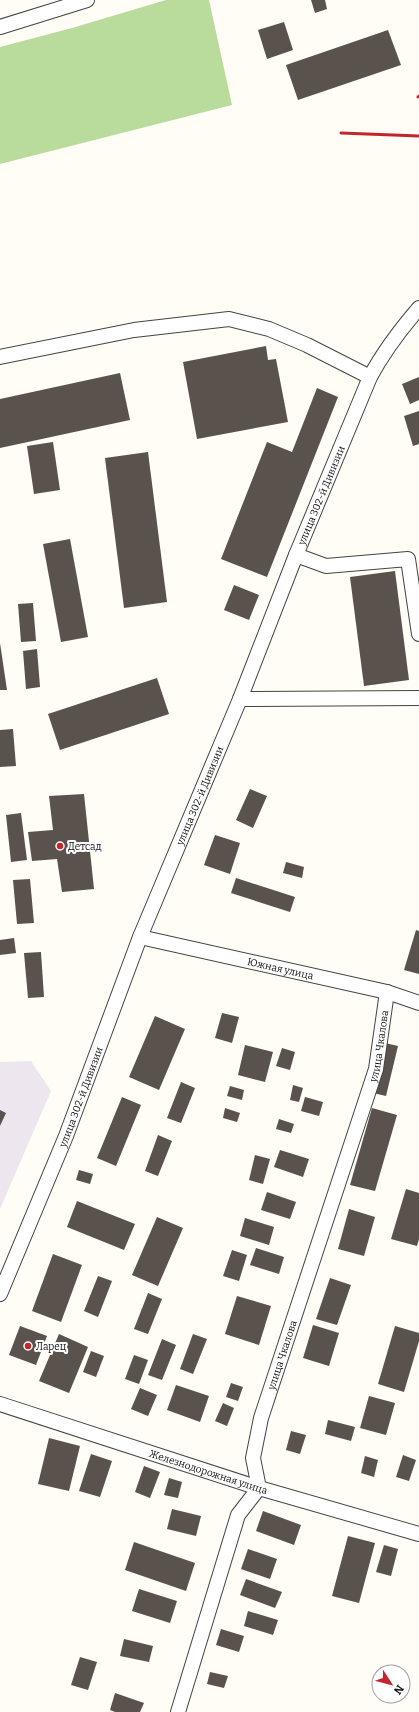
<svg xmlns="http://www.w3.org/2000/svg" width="419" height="1712" font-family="Bitter,serif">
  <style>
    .industrial { fill: #eee6ef }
    .forest { fill: #b9dc9c }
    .building { fill: #5a524d }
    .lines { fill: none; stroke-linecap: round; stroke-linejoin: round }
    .minor-casing { stroke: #444; stroke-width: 16 }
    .minor { stroke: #fff; stroke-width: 14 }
    .rail { stroke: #c4262e; stroke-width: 3 }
    .poi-dot { fill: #c4262e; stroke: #fff; stroke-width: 1.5 }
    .labels { text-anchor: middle; stroke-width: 4; stroke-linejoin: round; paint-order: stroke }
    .street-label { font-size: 10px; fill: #111; stroke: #fff }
    .poi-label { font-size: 10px; fill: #111; stroke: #fff; text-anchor: start }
  </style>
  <rect width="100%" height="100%" fill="#fffdf5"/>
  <!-- industrial -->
  <path class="industrial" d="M31,1061L51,1091L0,1209V1062Z"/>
  <!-- forest -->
  <path class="forest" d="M166,0H209L232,105L0,164V47L72,28Z"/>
  <!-- building -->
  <g class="building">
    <path d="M311,0H325L327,9L315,13Z"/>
    <path d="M284,22L293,50L267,59L258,30Z"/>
    <path d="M388,30L401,65L298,100L286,65Z"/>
    <path d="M266,346L268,360L276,359L288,422L197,439L183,362Z"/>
    <path d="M120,373L130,420L0,448V399Z"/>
    <path d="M419,377V400L410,404L402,384Z"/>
    <path d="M317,388L338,397L267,577L221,559L267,442L292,452Z"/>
    <path d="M419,411V444L413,446L404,416Z"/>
    <path d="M53,442L60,490L34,494L27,446Z"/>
    <path d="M148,452L167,602L124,608L105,458Z"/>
    <path d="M70,539L88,637L61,642L43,544Z"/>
    <path d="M395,571L409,680L364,686L350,577Z"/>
    <path d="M234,585L259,595L249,620L224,610Z"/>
    <path d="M33,603L36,641L21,642L18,604Z"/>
    <path d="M0,643L7,690H0Z"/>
    <path d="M37,649L40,687L26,689L23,651Z"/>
    <path d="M157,678L169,714L60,750L48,714Z"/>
    <path d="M13,729L16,766L0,767V730Z"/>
    <path d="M250,789L267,796L253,828L236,820Z"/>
    <path d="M84,794L94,889L62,892L57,859L32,861L28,832L53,830L49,796Z"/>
    <path d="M21,813L27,860L11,862L6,815Z"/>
    <path d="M215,835L240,843L230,874L204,865Z"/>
    <path d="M286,862L304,867L302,878L283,873Z"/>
    <path d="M236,878L295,897L290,912L231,893Z"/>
    <path d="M30,879L34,923L17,924L13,880Z"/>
    <path d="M416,930L419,931V974L404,970Z"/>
    <path d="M14,938L16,953L0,955V940Z"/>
    <path d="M41,952L44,997L28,998L24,953Z"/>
    <path d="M222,1013L239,1017L232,1043L215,1038Z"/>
    <path d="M155,1016L185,1029L159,1090L129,1077Z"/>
    <path d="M385,1043L398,1046L386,1096L373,1093Z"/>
    <path d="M245,1045L273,1052L265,1082L238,1075Z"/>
    <path d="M282,1048L295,1052L290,1070L276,1066Z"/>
    <path d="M181,1082L195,1088L181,1123L167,1118Z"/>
    <path d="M293,1085L303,1088L299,1102L290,1100Z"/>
    <path d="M230,1086L244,1090L242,1100L227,1096Z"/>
    <path d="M122,1097L141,1105L116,1166L97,1158Z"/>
    <path d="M305,1097L323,1102L319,1116L301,1111Z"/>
    <path d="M225,1108L240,1113L237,1122L223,1118Z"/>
    <path d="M372,1108L397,1115L375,1191L350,1185Z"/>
    <path d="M0,1110L6,1113L0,1126Z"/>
    <path d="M279,1119L294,1124L291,1133L276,1129Z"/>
    <path d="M158,1135L172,1141L158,1176L145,1171Z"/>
    <path d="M280,1150L309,1159L303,1177L274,1167Z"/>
    <path d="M255,1155L270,1159L263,1184L249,1180Z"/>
    <path d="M79,1170L93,1174L90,1184L76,1180Z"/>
    <path d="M406,1189L419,1193V1239L417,1246L391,1239Z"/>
    <path d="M267,1192L296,1202L290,1219L261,1210Z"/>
    <path d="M77,1201L135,1224L124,1250L67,1227Z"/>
    <path d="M349,1209L375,1217L364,1256L338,1249Z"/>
    <path d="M157,1217L183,1228L158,1286L132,1275Z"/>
    <path d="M245,1218L274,1227L269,1245L240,1236Z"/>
    <path d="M256,1248L284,1257L279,1274L250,1265Z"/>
    <path d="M232,1250L247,1255L239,1281L223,1276Z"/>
    <path d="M53,1254L82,1265L61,1322L32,1311Z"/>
    <path d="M98,1276L112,1281L98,1317L84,1311Z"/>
    <path d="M330,1278L351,1285L337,1325L316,1319Z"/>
    <path d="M148,1293L162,1299L148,1334L134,1329Z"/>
    <path d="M237,1296L271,1306L259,1345L225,1334Z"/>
    <path d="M313,1325L339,1333L329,1366L303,1358Z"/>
    <path d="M20,1326L47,1336L36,1365L9,1355Z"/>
    <path d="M395,1326L419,1333V1341L404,1392L378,1384Z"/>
    <path d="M59,1334L88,1347L69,1393L39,1381Z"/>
    <path d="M193,1334L207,1339L193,1374L180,1369Z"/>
    <path d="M162,1339L176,1345L162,1380L148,1375Z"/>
    <path d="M91,1351L104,1356L96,1377L83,1372Z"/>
    <path d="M134,1355L148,1360L139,1384L125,1379Z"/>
    <path d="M231,1383L243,1387L238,1401L226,1397Z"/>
    <path d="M176,1385L209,1396L200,1422L167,1410Z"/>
    <path d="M140,1388L157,1395L148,1416L131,1409Z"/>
    <path d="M369,1396L395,1403L386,1435L360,1428Z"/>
    <path d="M223,1403L234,1408L227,1426L215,1421Z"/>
    <path d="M328,1420L355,1427L351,1441L325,1434Z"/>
    <path d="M291,1431L306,1435L300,1454L286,1450Z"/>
    <path d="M49,1438L80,1446L69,1491L38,1484Z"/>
    <path d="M91,1454L112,1461L100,1497L79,1491Z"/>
    <path d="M403,1455L416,1460L409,1481L396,1477Z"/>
    <path d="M365,1456L378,1460L374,1477L361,1473Z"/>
    <path d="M144,1466L160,1472L150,1498L135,1492Z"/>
    <path d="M169,1478L182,1482L178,1498L164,1495Z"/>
    <path d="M172,1509L201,1516L196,1536L167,1529Z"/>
    <path d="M263,1511L301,1525L294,1545L256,1531Z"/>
    <path d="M348,1536L375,1543L359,1603L332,1596Z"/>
    <path d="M134,1542L195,1563L186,1591L125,1570Z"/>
    <path d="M384,1545L398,1549L391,1576L376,1572Z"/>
    <path d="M248,1549L277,1559L270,1579L241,1569Z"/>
    <path d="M246,1579L282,1592L275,1608L240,1595Z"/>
    <path d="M139,1589L177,1601L170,1623L132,1611Z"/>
    <path d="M248,1611L278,1620L273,1635L244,1626Z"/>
    <path d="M221,1629L244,1636L239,1652L216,1645Z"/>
    <path d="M124,1639L153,1646L149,1662L120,1656Z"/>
    <path d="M80,1657L97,1662L88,1690L71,1685Z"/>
    <path d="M210,1672L228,1676L224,1688L207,1684Z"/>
    <path d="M115,1693L144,1703L140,1712H115L110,1710Z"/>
  </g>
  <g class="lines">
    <!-- minor casing -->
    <g class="minor-casing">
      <g id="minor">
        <path d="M0,27L87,0"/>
        <path d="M0,357L134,330L229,319L269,329L307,345L370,377"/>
        <path d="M296,555L326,566L408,559L419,634"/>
        <path d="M240,699L419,698"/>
        <path id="s1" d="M140,937L387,992L419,1003"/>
        <path id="s2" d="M0,1294L66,1136L140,937L240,699L296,555L370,377C384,351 400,330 419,308"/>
        <path id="s3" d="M0,1404L259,1488L419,1534"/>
        <path id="s4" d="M178,1712L238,1515L259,1488L253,1458L261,1418L376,1069L387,992"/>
      </g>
    </g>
    <!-- minor -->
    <use href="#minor" class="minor"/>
    <!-- rail -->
    <g class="rail">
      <path d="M418,97L419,96"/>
      <path d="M341,133L419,136"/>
    </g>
  </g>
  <!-- markers -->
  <g class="poi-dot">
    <circle cx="60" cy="846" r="4"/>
    <circle cx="28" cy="1346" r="4"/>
  </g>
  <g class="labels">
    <!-- street labels -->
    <g class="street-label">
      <text dy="4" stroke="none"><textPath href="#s2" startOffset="861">улица 302-й Дивизии</textPath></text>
      <text dy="4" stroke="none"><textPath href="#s2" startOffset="537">улица 302-й Дивизии</textPath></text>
      <text dy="4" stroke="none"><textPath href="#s1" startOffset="144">Южная улица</textPath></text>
      <text dy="4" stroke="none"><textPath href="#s4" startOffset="702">улица Чкалова</textPath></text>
      <text dy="4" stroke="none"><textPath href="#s2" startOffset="213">улица 302-й Дивизии</textPath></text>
      <text dy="4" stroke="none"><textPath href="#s4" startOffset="378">улица Чкалова</textPath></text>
      <text dy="4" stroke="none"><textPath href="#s3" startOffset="219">Железнодорожная улица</textPath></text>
    </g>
    <!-- poi labels -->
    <g class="poi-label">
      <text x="68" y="850">Детсад</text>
      <text x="36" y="1350">Ларец</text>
    </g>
  </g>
  <!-- north arrow -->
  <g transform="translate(391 1684) rotate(126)"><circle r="19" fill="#ffffff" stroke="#a0a0a0"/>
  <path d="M0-3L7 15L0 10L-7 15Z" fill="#c4262e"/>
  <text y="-6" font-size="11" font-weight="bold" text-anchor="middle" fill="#111111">N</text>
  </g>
</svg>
